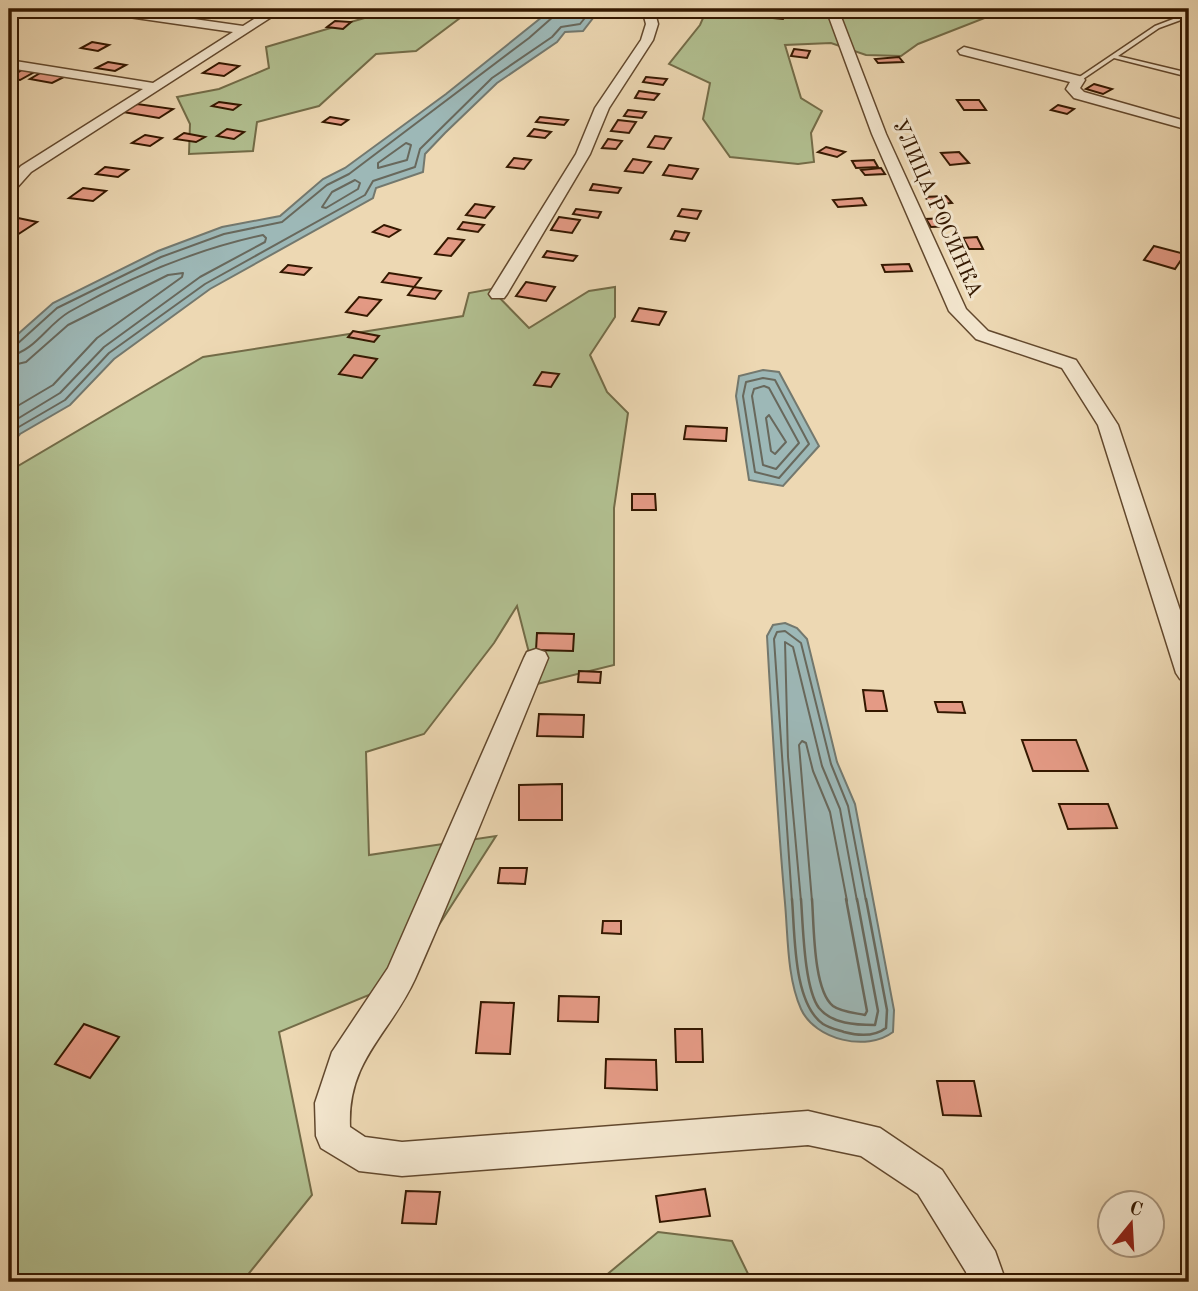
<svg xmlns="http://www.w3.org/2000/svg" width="1198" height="1291" font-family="'Old Standard TT',serif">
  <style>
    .green { fill: #b2c091; stroke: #736c48; stroke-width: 2 }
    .water { fill: #9db8b7; stroke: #73786e; stroke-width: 2 }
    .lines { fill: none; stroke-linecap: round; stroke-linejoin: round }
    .shore-far1 { stroke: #68685c; stroke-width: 2 }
    .shore { stroke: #68685c; stroke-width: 2.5 }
    .building { fill: #e49a85; stroke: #341800; stroke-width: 2 }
    .service-casing { stroke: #62482d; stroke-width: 3 }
    .minor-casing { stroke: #62482d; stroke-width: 3 }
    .service { fill: #f3e6ce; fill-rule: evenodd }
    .minor { fill: #f3e6ce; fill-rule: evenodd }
    .labels { text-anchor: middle; stroke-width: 6; stroke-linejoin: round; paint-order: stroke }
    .far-street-label { font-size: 21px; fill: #341800; stroke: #f3e6ce }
  </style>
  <rect width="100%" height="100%" fill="#edd8b3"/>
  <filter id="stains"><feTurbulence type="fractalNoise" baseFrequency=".00286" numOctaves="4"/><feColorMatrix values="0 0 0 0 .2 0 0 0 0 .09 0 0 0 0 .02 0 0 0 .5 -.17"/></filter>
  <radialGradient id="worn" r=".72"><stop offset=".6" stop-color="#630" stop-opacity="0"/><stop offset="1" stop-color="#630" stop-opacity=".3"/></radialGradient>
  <!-- green -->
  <g class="green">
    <path d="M395,9H472L416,51L376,54L319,106L257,122L253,151L189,154L190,124L177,97L219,89L269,68L266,47Z"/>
    <path d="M707,9H976L995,14L918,44L901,56L866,55L831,43L785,45L801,98L822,111L811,133L814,162L798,164L730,157L703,119L710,83L669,64L700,25Z"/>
    <path d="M615,287V317L590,355L607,392L628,413L614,508V665L537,684L517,606L494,643L424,734L366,752L369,855L496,836L403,981L279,1032L312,1195L242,1282H9V476L13,469L203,357L463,316L469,293L491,289L529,328L589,291Z"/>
    <path d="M658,1232L732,1241L752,1282H598Z"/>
  </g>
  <!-- water -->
  <g class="water">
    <path d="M552,9H600L583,31L565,32L557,42L497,83L445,133L425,154L423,172L376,188L373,198L210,289L114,359L70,405L20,434L9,447V342L53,303L158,251L222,227L280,216L323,179L345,168L446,94Z"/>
    <path d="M763,370L779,372L819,446L783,486L749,480L736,396L739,376Z"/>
    <path d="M785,623L797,628L807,639L837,762L855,804L894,1010L893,1032C867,1052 815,1040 801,1009C787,978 788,936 785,903C777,814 772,725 767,636L773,625Z"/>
  </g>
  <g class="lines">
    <!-- shore-far1 -->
    <g class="shore-far1">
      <path d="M406,143L411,145L407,160L378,168V163Z"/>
      <path d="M355,180L360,183L358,189L326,208L322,207L332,192Z"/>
      <path d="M9,347L16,345L57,308L161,257L224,234L282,222L327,185L349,174L529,38L554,16L556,9"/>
      <path d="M9,356C35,351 47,325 69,312C130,277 194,250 263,235L266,238L265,242L200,277L104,347L60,393L9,424"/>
      <path d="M9,366L26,362L68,325L168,275L183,273L182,277L97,338L53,385L9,411"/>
      <path d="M763,378L775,380L809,444L779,478L755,472L743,396L746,382Z"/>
      <path d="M764,386L769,388L799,443L776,469L763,465L752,396L754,389Z"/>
      <path d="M769,415L786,442L775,454L771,451L766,418Z"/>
      <path d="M9,437L17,428L65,400L109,353L205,284L365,195L373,181L415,167L420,149L492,78L552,37L561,27L580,24L592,9"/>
      <path d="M792,901L774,639L777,632L785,631L801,643L831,764L848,806L866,901"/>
      <path d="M801,901L788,757L785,642L793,647L822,766L840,809L857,901"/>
      <path d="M812,901L799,745L802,741L806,743L813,771L830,812L847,901"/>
    </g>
    <!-- shore -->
    <g class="shore">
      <path d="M792,899C795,934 793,1003 823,1024C829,1028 838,1030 844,1032C859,1036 874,1037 886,1028L887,1010L866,899"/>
      <path d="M801,899C803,925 804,988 819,1008C832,1024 856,1025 875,1025L878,1011L857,899"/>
      <path d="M812,899C814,924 813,990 833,1006C841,1012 856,1013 865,1015L867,1011L846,899"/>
    </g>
  </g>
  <!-- building -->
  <g class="building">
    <path d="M766,11L786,13L783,19L763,17Z"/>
    <path d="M335,21L351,22L343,29L327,27Z"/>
    <path d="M92,42L109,45L98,51L81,48Z"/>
    <path d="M794,49L810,51L807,58L791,56Z"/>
    <path d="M899,57L903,62L878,63L875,59Z"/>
    <path d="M108,62L126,65L115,71L96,68Z"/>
    <path d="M219,63L239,66L224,76L203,73Z"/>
    <path d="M25,68L38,70L20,80L9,78Z"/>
    <path d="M42,72L66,76L52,83L30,79Z"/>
    <path d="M646,77L667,79L663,85L643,82Z"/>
    <path d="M1094,84L1112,89L1103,94L1086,89Z"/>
    <path d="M639,91L659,94L654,100L635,98Z"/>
    <path d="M957,100H979L986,110H964Z"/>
    <path d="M219,102L240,105L233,110L212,106Z"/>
    <path d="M137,104L173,109L159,118L123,112Z"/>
    <path d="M1058,105L1074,109L1067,114L1051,110Z"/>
    <path d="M628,110L646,112L642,118L624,116Z"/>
    <path d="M330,117L348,120L341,125L323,122Z"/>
    <path d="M540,117L568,120L564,125L536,122Z"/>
    <path d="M618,120L636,122L629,133L611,131Z"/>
    <path d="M227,129L244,132L234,139L217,136Z"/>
    <path d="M534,129L551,132L545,138L528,136Z"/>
    <path d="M184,133L205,137L196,142L175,139Z"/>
    <path d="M145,135L162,138L150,146L132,143Z"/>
    <path d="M655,136L671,138L664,149L648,147Z"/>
    <path d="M608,139L622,141L616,149L602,148Z"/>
    <path d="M826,147L845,152L837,157L818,152Z"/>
    <path d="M959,152L969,163L950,165L941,153Z"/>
    <path d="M514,158L531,160L524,169L507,167Z"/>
    <path d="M633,159L651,162L643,173L625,171Z"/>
    <path d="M874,160L878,167L856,168L852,161Z"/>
    <path d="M669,165L698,169L692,179L663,175Z"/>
    <path d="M105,167L128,170L118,177L96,174Z"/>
    <path d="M881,168L885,174L865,175L861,170Z"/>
    <path d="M593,184L621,188L618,193L590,190Z"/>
    <path d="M83,188L106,191L93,201L69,198Z"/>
    <path d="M946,196L952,203L931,205L925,197Z"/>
    <path d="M862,198L866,205L838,207L833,200Z"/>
    <path d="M475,204L494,207L485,218L466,215Z"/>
    <path d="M576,209L601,212L598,218L573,214Z"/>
    <path d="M682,209L701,211L697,219L678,216Z"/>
    <path d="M559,217L580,220L572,233L551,230Z"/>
    <path d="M18,218L37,222L17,235L9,233V224Z"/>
    <path d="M947,218L952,226L931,227L926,219Z"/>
    <path d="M463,222L484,225L478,232L458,229Z"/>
    <path d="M384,225L400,230L389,237L373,232Z"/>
    <path d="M675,231L689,233L685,241L671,239Z"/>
    <path d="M977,237L983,249H969L963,238Z"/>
    <path d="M448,238L464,240L451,256L435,254Z"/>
    <path d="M1154,246L1185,254L1175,269L1144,260Z"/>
    <path d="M547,251L577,256L573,261L543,257Z"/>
    <path d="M909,264L912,271L885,272L882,265Z"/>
    <path d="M288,265L311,268L304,275L281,272Z"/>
    <path d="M389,273L421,278L414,287L382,282Z"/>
    <path d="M526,282L555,287L546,301L516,296Z"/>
    <path d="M414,287L441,291L435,299L408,295Z"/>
    <path d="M359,297L381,300L367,316L346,312Z"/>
    <path d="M639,308L666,312L659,325L632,321Z"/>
    <path d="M353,331L379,336L374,342L348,337Z"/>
    <path d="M354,355L377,359L362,378L339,374Z"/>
    <path d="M542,372L559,374L551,387L534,385Z"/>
    <path d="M686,426L727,428L726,441L684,439Z"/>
    <path d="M632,494H655L656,510H632Z"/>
    <path d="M537,633L574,634L573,651L536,650Z"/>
    <path d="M579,671L601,672L600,683L578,682Z"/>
    <path d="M863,690L883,691L887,711H866Z"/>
    <path d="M935,702H962L965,713L938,712Z"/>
    <path d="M539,714L584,715L583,737L537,736Z"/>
    <path d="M1022,740H1076L1088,771H1033Z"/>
    <path d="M562,784V820H519V785Z"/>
    <path d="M1059,804H1108L1117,828L1068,829Z"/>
    <path d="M500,868H527L525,884L498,883Z"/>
    <path d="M603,921H621V934L602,933Z"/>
    <path d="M559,996L599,997L598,1022L558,1021Z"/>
    <path d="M481,1002L514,1003L510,1054L476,1053Z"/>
    <path d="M84,1024L119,1037L90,1078L55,1064Z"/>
    <path d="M675,1029H702L703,1062H676Z"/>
    <path d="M606,1059L656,1060L657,1090L605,1088Z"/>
    <path d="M937,1081H974L981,1116L943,1115Z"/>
    <path d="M705,1189L710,1216L660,1222L656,1196Z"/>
    <path d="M406,1191L440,1192L436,1224L402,1223Z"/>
  </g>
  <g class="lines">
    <!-- service casing -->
    <g class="service-casing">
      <path id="service" d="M1189,13V17L1159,28L1118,56L1189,73V77L1114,58L1080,81L1075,80L1155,26Z"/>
    </g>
    <!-- minor casing -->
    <g class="minor-casing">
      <g id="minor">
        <path d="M95,9H124L243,26L270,9H284L31,172L14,191L9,193V179L21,166L143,89L9,68V60L153,83L233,32L101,13Z"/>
        <path d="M642,9H654L658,24L653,40L609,108L590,154L507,294L504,298H492L489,294L576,154L595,108L641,40L646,24Z"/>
        <path d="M826,9H838L886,134L966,309L988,331L1076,360L1118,425L1189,637V682L1180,679L1176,673L1098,425L1062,368L976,339L949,311L872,134Z"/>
        <path d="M964,47L1083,77L1085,80L1080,88L1084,92L1189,122V130L1074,98L1066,89L1070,82L960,54L958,51Z"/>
        <path d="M536,649L545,652L548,658C504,765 462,873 415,979C390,1034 347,1060 350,1127L365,1137L402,1142L808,1111L880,1128L942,1170L995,1251L1006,1282H968L966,1272L918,1194L861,1156L808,1145L402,1176L359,1171L321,1148L316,1136L315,1103L332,1052L388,968L524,658L527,652Z"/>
      </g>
    </g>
    <!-- service -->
    <use href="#service" class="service"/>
    <!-- minor -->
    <use href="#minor" class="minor"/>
  </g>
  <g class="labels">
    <!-- far-street labels -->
    <g class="far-street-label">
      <text transform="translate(938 208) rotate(66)" y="7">УЛИЦА РОСИНКА</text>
    </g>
  </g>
  <!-- margin -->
  <rect width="1198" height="1291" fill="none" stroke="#edd8b3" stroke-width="35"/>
  <rect x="10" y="10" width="1177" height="1270" fill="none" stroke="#341800" stroke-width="3.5"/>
  <rect x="18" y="18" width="1163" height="1256" fill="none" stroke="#341800" stroke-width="2"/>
  <!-- north arrow -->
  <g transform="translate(1131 1224) rotate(18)"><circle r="33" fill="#f3e6ce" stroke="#a7947c" stroke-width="2"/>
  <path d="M0-5L12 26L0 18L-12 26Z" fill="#8f2418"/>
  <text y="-10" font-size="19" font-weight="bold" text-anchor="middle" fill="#341800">С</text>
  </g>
  <rect width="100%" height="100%" filter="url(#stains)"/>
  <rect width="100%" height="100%" fill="url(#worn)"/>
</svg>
